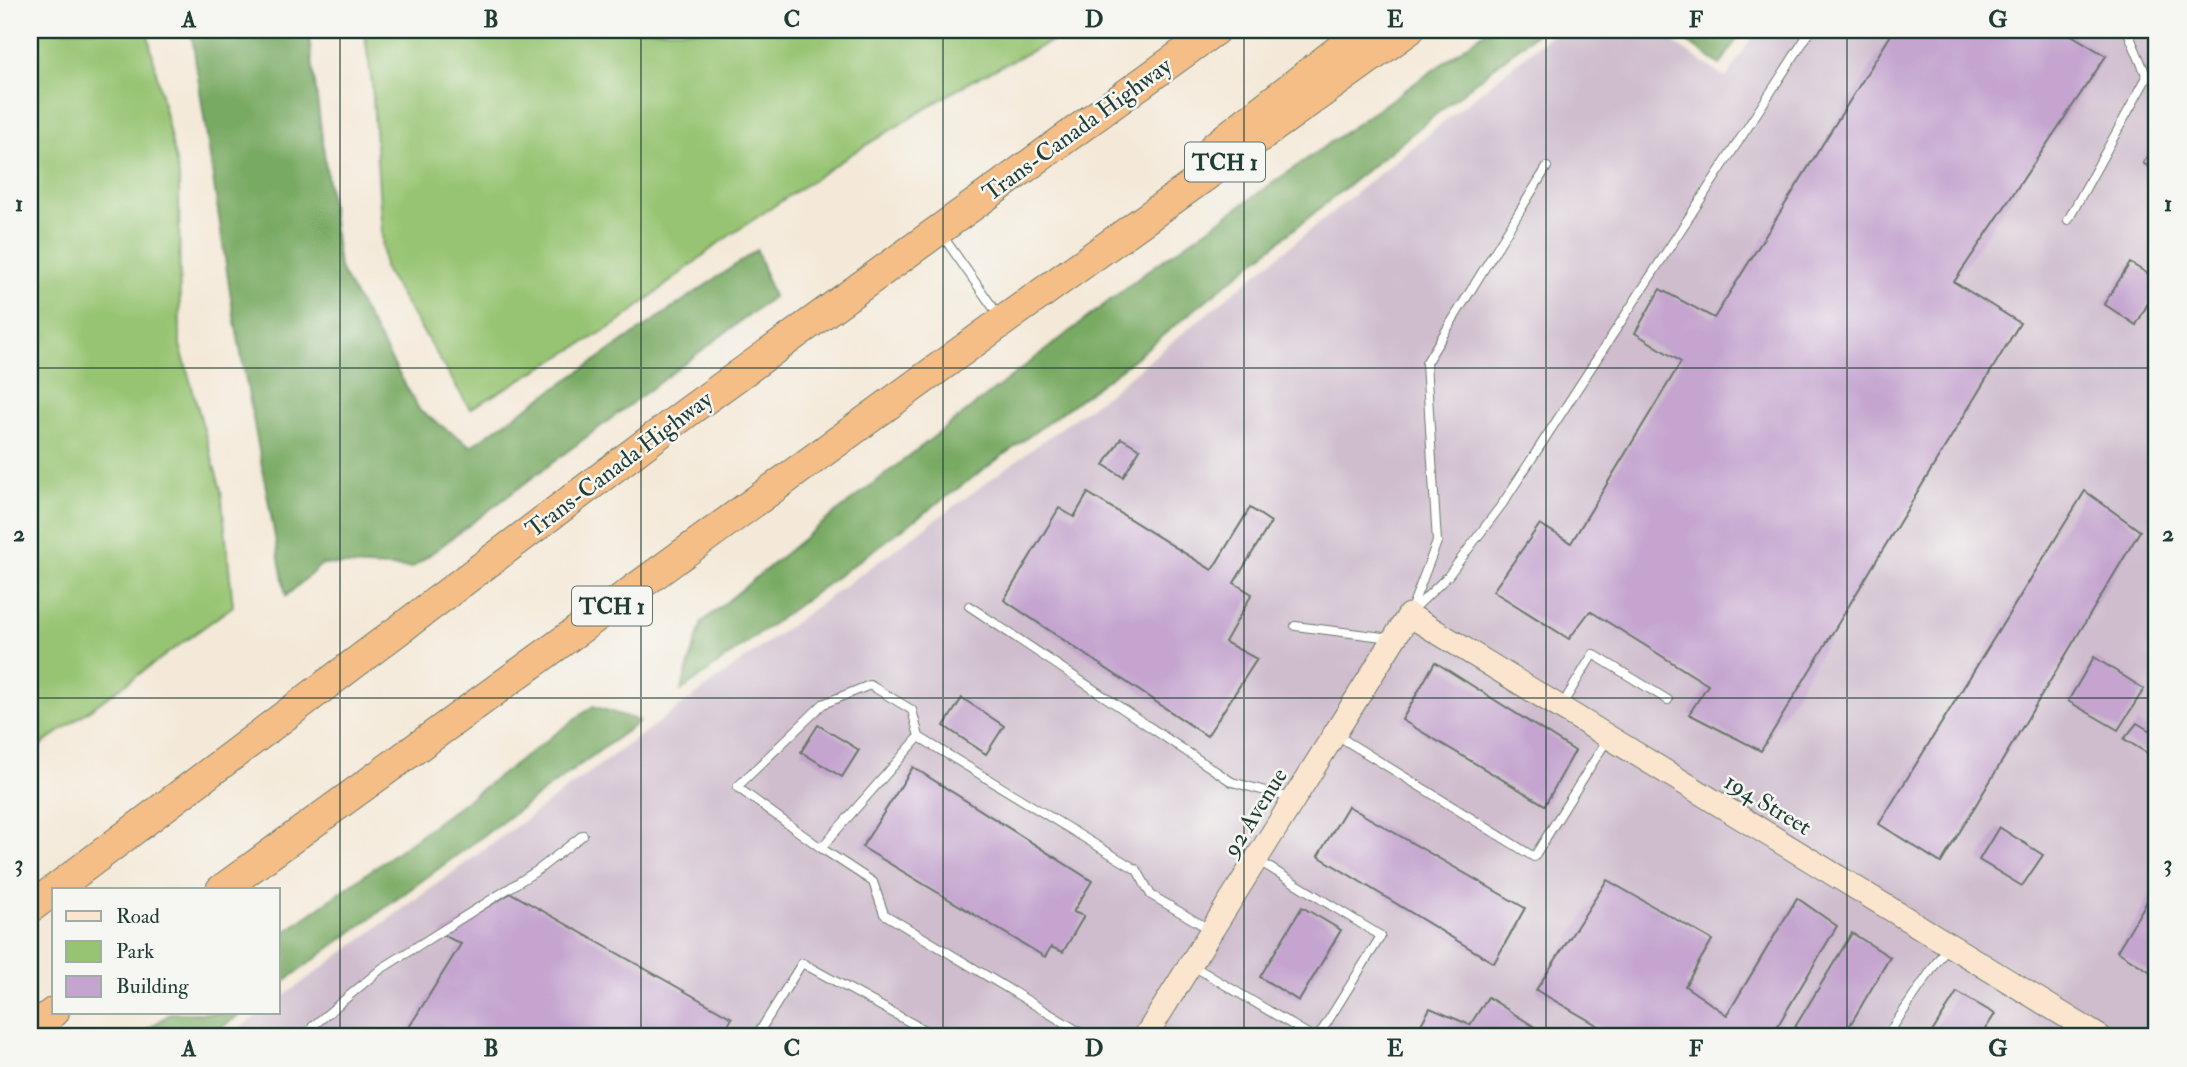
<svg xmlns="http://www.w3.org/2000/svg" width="2187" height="1067" font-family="'IM FELL Double Pica',serif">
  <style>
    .industrial { fill: #cfbdce }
    .green { fill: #97c472; stroke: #5b8053; stroke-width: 2 }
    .forest { fill: #79aa64; stroke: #4c744c; stroke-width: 2 }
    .building { fill: #c5a5cf }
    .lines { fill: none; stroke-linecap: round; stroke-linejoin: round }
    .lane-casing { stroke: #6a796d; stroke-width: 10 }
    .secondary-casing { stroke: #6a796d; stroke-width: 25 }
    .highway-casing { stroke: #6a796d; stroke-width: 32 }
    .lane { stroke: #fff; stroke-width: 8 }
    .secondary { stroke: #fbe5cf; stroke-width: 23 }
    .highway { stroke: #f6be87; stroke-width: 30 }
    .grid { fill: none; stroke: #1f3d34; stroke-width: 2; stroke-opacity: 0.55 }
    .labels { text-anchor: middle; stroke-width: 5; stroke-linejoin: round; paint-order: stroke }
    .shield { fill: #f6f6f2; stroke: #60746d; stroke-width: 2 }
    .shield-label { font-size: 23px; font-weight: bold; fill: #1f3d34 }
    .street-label { font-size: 24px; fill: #1f3d34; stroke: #f6f6f2 }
    .neatline { fill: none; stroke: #1f3d34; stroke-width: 2.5 }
    .grid-label { font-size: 23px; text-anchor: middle; font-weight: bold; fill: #1f3d34 }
  </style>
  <rect width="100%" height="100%" fill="#f6f6f2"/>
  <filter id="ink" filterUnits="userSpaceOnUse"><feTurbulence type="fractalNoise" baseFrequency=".0143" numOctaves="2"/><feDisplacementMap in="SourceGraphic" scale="14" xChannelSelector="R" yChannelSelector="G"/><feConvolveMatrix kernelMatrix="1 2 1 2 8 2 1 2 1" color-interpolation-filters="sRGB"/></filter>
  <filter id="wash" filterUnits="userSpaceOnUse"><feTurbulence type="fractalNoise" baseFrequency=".00686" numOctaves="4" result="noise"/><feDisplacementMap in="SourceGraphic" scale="28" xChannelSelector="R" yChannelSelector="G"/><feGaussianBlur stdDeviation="1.57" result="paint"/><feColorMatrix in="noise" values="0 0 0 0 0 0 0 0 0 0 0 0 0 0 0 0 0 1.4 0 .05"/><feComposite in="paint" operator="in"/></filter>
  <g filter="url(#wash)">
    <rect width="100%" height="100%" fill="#f4e9d8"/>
    <!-- industrial -->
    <path class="industrial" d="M1557,30H1655L1726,78L1757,30H2157V1037H227L261,1013H278V1000L1109,393Z"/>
    <!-- green -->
    <g class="green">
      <path d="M30,30H147L179,176L180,345L221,490L233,606L30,753Z"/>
      <path d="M364,30H1074L971,81L850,155L720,242L618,323L470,409L384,268L372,83Z"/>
    </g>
    <!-- forest -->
    <g class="forest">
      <path d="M191,30H308L339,267L420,411L471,446L757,250L773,297L412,568L322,564L286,596L232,305Z"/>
      <path d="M1487,30H1540L1125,366L681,691L702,622L820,525L1149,270L1449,59Z"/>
      <path d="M1671,30H1743L1720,65Z"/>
      <path d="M593,706L640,721L278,986V937L409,843Z"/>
      <path d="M171,1013H242L208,1037H137Z"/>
    </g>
    <g id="blocks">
      <!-- building -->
      <g class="building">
        <path d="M1894,30H2063L2106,56L1954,282L2020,323L1761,751L1689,714L1708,685L1590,611L1569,639L1493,591L1540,524L1571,543L1681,362L1635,333L1660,289L1714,318Z"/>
        <path d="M2157,140V173L2143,163Z"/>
        <path d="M2130,263L2157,279V287L2136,325L2104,304Z"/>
        <path d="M1121,438L1140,449L1123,477L1104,465Z"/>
        <path d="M2085,491L2140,531L1941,863L1879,824Z"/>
        <path d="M1088,493L1212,570L1250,508L1271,522L1234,583L1252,594L1225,642L1257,659L1207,736L1004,600L1059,508L1074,517Z"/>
        <path d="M2094,657L2144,689L2118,730L2068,701Z"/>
        <path d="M1435,662L1575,751L1545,805L1402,720Z"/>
        <path d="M962,698L1004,726L986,754L944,726Z"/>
        <path d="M2137,723L2157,735V759L2124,739Z"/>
        <path d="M818,725L859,750L842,777L801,752Z"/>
        <path d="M913,767L1092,881L1073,912L1084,916L1063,952L1051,947L1045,957L862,847Z"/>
        <path d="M1348,806L1525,908L1494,963L1318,856Z"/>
        <path d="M1999,827L2043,855L2022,886L1979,860Z"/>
        <path d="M1607,880L1712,940L1685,986L1727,1015L1797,898L1837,926L1771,1037H1618L1536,990Z"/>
        <path d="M2157,885V976L2117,951Z"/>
        <path d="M511,893L732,1018L721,1037H403L461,944L441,934Z"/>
        <path d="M1302,907L1341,930L1299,1001L1260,977Z"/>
        <path d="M1852,933L1890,957L1843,1037H1789Z"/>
        <path d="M1957,992L1995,1014L1980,1037H1929Z"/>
        <path d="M1488,997L1550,1037H1414L1430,1008L1470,1025Z"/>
      </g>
    </g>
  </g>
  <g filter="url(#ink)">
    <use href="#blocks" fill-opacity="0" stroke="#6a796d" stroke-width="2"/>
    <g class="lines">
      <!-- lane casing -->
      <g class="lane-casing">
        <g id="lane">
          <path d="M2068,220L2147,77L2127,30"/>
          <path d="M942,235L999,316"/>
          <path d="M969,606L1232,782L1291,798"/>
          <path d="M1410,612L1437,542L1426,363L1547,167"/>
          <path d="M1411,612L1448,576L1503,503L1811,30"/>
          <path d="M1295,626L1391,638"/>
          <path d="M1562,705L1593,654L1668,700"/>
          <path d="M1335,734L1534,857L1607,740"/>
          <path d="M821,848L737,787L823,704L870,685L912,710L919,737"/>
          <path d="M1259,861L1381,936L1318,1037"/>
          <path d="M1193,966L1313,1037"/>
          <path d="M307,1037L313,1026L381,969L538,870L583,835"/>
          <path d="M756,1037L802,963L937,1037"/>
          <path d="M1088,1037L884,914L873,882L821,848L919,737L1137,870L1151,895L1209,929"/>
          <path d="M1886,1037L1947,947"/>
        </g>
      </g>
      <!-- secondary casing -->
      <g class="secondary-casing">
        <path id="secondary" d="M1145,1037L1409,615L2100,1037"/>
      </g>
      <!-- highway casing -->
      <g class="highway-casing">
        <g id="highway">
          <path d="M1214,147L1364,30"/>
          <path d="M221,890L1003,321L1409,30"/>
          <path d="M30,908L689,411L1215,30"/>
          <path d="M30,1030L54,1012"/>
        </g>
      </g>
      <!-- lane -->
      <use href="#lane" class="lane"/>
      <!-- secondary -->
      <use href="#secondary" class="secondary"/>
      <!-- highway -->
      <use href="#highway" class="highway"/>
    </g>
  </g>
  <!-- grid -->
  <path class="grid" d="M340,30V1037M641,30V1037M943,30V1037M1244,30V1037M1546,30V1037M1847,30V1037M30,368H2157M30,698H2157"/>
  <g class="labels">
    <!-- shield labels -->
    <g class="shield">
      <rect x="1185" y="142.5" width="80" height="39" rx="5"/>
      <rect x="572" y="586.5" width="80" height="39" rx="5"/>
    </g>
    <g class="shield-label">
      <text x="1225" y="170">TCH 1</text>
      <text x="612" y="614">TCH 1</text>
    </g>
    <!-- street labels -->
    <g class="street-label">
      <text transform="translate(1077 129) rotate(-36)" y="8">Trans-Canada Highway</text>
      <text transform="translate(619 464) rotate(-37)" y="8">Trans-Canada Highway</text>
      <text transform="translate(1768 804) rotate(31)" y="8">194 Street</text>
      <text transform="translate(1255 812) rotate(-58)" y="8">92 Avenue</text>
    </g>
  </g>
  <!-- margin -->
  <rect width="2187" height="1067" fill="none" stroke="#f6f6f2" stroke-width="77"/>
  <!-- legend -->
  <rect x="52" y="888" width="228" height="126" fill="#f6f6f2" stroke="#a0aca6" stroke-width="2"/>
  <rect x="66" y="911" width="35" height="10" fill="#fbe5cf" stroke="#a0aca6" stroke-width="2"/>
  <text x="116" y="923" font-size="21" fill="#1f3d34">Road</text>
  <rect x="66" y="941" width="35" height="21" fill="#97c472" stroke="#a0aca6" stroke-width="2"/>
  <text x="116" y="958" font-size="21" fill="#1f3d34">Park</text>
  <rect x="66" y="976" width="35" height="21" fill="#c5a5cf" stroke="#a0aca6" stroke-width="2"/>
  <text x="116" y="993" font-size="21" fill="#1f3d34">Building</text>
  <rect x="38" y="38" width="2110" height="990" class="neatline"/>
  <g class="grid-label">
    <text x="189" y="27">A</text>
    <text x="491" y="27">B</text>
    <text x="792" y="27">C</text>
    <text x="1094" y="27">D</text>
    <text x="1395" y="27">E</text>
    <text x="1696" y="27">F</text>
    <text x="1998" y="27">G</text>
    <text x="19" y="211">1</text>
    <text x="2168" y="211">1</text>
    <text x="19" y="541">2</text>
    <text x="2168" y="541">2</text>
    <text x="19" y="871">3</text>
    <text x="2168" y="871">3</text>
    <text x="189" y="1056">A</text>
    <text x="491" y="1056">B</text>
    <text x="792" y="1056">C</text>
    <text x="1094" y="1056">D</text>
    <text x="1395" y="1056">E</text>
    <text x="1696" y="1056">F</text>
    <text x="1998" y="1056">G</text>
  </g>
</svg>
